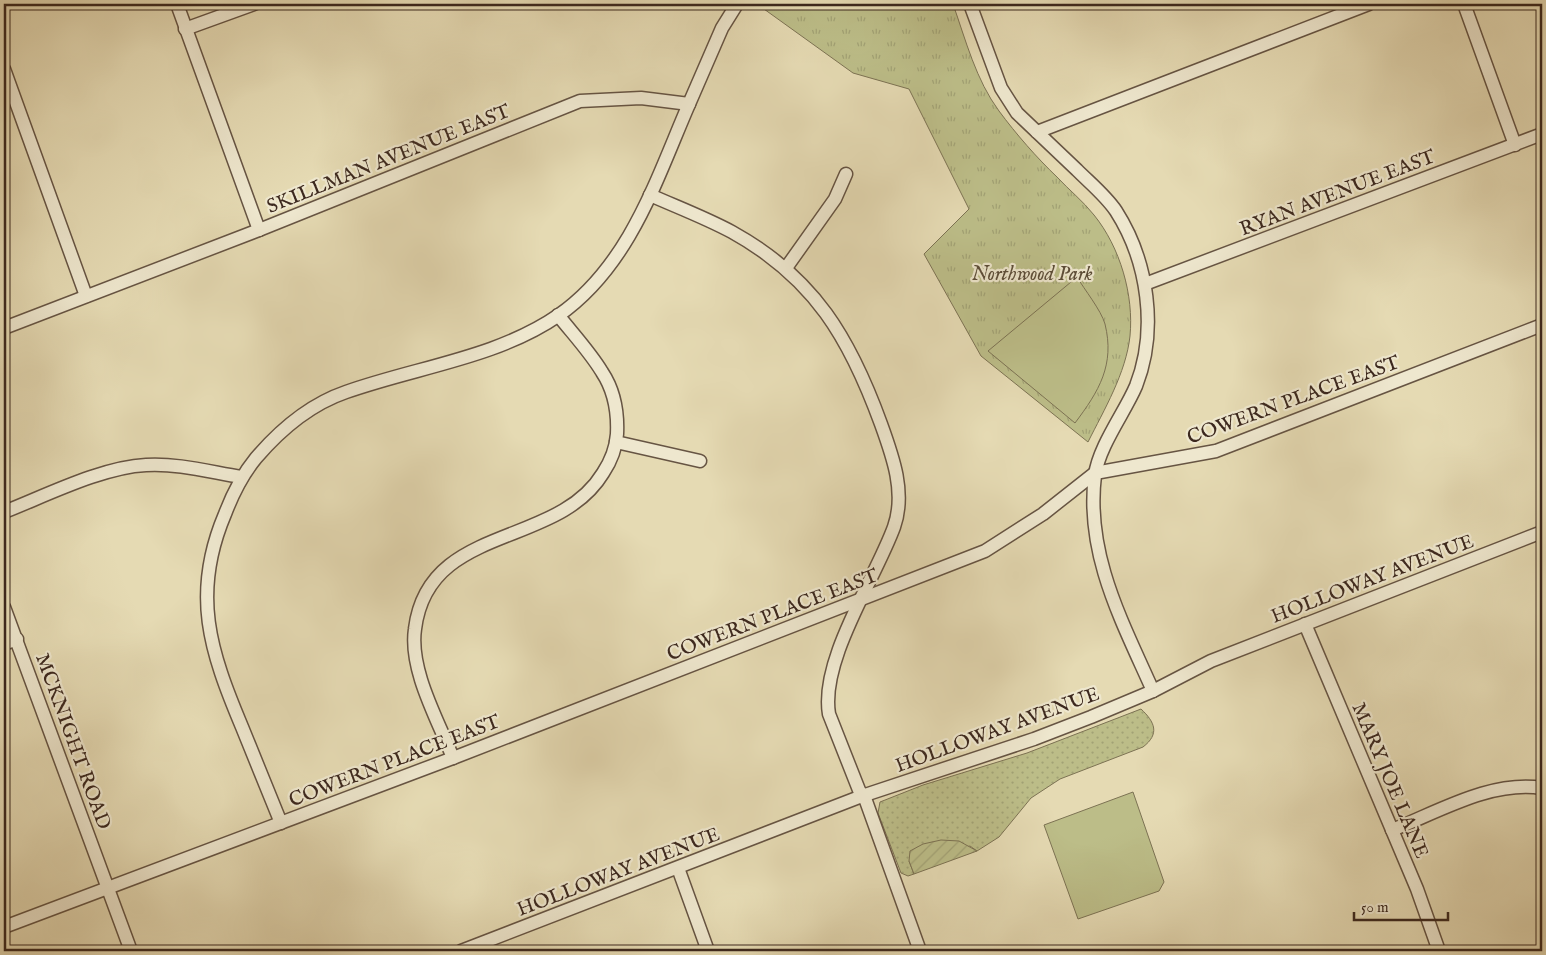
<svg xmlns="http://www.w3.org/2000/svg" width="1546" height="955" font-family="'IM FELL English',serif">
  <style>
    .grass { fill: url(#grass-dots); stroke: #7c7253 }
    .park { fill: url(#park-tufts); stroke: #7c7253 }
    .garden { fill: url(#garden-furrows); stroke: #7c7253 }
    .pitch { fill: #bcbd88; stroke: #7c7253 }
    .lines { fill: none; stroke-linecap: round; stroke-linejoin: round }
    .minor-casing { stroke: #665443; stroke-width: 15 }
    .minor { stroke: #eee7ce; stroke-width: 12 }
    .labels { text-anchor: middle; stroke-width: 4.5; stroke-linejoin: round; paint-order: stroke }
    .street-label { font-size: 20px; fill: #3c281e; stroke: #eee7ce }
    .park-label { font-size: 20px; font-style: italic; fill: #5c4d38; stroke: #eee7ce }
  </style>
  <defs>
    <pattern id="grass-dots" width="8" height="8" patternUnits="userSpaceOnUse" patternTransform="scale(1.25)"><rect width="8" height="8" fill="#bcbd88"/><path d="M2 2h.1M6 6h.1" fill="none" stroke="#a2a275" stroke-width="1.8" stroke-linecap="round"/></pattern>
    <pattern id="park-tufts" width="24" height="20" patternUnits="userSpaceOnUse" patternTransform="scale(1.25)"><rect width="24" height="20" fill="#bcbd88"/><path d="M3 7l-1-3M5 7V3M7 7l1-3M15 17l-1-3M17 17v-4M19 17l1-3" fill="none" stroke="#a2a275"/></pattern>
    <pattern id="garden-furrows" width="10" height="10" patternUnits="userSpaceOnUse" patternTransform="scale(1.25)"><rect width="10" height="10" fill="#bcbd88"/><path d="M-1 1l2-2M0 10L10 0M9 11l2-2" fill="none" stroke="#a2a275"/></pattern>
  </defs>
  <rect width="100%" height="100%" fill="#e5dab3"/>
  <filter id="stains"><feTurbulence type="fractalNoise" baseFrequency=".004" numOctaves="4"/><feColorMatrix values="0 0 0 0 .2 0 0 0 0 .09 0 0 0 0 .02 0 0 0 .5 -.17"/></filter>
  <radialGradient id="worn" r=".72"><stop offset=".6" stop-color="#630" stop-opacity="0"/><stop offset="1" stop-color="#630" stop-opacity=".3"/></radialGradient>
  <!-- grass -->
  <path class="grass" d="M1141,709C1155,722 1160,734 1143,747L1060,779L1031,798L999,837L977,851L970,846L909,861L914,874L908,876L901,873L878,813L880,802L923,785L1027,753Z"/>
  <!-- park -->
  <path class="park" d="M757,4H953C966,41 976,80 999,111C1016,134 1037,158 1057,177C1069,190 1083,201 1094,215C1120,247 1134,295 1130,336C1126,373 1104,410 1088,442L981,356L924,254L969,209L909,89L853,73Z"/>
  <!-- garden -->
  <path class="garden" d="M941,840L959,841L977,851L914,874L909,861L910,851L923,844Z"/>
  <!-- pitch -->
  <g class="pitch">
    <path d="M1077,277C1084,289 1101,310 1105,324C1115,365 1099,391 1075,423L988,351Z"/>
    <path d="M1133,792L1164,882L1159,891L1078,919L1044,825Z"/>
  </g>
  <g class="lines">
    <!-- minor casing -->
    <g class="minor-casing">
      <g id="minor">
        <path d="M177,4L259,230"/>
        <path d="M970,4L1001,88L1017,113C1037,132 1057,151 1077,170C1090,183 1106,196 1116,211C1148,261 1158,330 1136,386C1125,412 1099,446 1095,475C1085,554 1122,621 1153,691"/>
        <path d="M1464,4L1515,145"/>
        <path d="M185,29L254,4"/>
        <path d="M4,69L86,296"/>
        <path d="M1037,132L1369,4"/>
        <path d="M650,195C677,207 706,218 732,232C815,278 850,339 881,424C893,457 906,493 894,527C875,579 820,660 829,714L859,790L866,801L920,951"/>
        <path d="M786,268L835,199L846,174"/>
        <path d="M1145,284L1542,134"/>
        <path d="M4,328L259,230L580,101L641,98L689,104L722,28L737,4"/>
        <path d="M616,442L700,461"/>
        <path d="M4,512C45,496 102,467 146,465C177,463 210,472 241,477"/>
        <path d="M4,607L131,951"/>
        <path d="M1305,624L1417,889L1439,951"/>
        <path d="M4,644L17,639"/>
        <path d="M453,758C438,720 409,670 415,629C428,523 557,549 603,473C611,461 616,448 617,434C618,413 614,390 602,372C590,352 573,334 558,315"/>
        <path d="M281,823C268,791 255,759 242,727C210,651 191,594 225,514C233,493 242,475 256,458C280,430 311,404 346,392C416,367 497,358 559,315C630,265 656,180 689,104"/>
        <path d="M1392,830C1438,812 1491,780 1542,788"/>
        <path d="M678,868L708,951"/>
        <path d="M4,927L453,758L985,551L1043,514L1095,473L1216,451L1542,325"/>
        <path d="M461,951L862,796L1034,739L1091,717L1153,691L1211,661L1542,532"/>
      </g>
    </g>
    <!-- minor -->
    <use href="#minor" class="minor"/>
  </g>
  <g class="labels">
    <!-- street labels -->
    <g class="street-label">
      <text transform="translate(388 158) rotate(-22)" y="7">SKILLMAN AVENUE EAST</text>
      <text transform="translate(1337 192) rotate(-21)" y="7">RYAN AVENUE EAST</text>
      <text transform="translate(1293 399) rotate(-20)" y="7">COWERN PLACE EAST</text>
      <text transform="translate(1372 578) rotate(-21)" y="7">HOLLOWAY AVENUE</text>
      <text transform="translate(772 614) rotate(-21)" y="7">COWERN PLACE EAST</text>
      <text transform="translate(997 729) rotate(-20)" y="7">HOLLOWAY AVENUE</text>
      <text transform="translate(74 741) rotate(70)" y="7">MCKNIGHT ROAD</text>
      <text transform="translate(394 760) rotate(-21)" y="7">COWERN PLACE EAST</text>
      <text transform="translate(1391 780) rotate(67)" y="7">MARY JOE LANE</text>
      <text transform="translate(618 871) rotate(-21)" y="7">HOLLOWAY AVENUE</text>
    </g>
    <!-- park labels -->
    <g class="park-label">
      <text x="1032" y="280">Northwood Park</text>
    </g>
  </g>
  <!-- margin -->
  <rect width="1546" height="955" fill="none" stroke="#e5dab3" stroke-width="20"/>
  <rect x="5" y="5" width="1536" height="945" fill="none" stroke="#3c281e" stroke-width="2.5"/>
  <rect x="10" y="10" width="1526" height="935" fill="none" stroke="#3c281e"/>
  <!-- scale -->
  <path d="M1354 912v8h94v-8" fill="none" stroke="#3c281e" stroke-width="2.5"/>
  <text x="1361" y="912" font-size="15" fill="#3c281e" stroke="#eee7ce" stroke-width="4" paint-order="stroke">50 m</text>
  <rect width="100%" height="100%" filter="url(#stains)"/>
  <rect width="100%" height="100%" fill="url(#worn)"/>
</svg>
